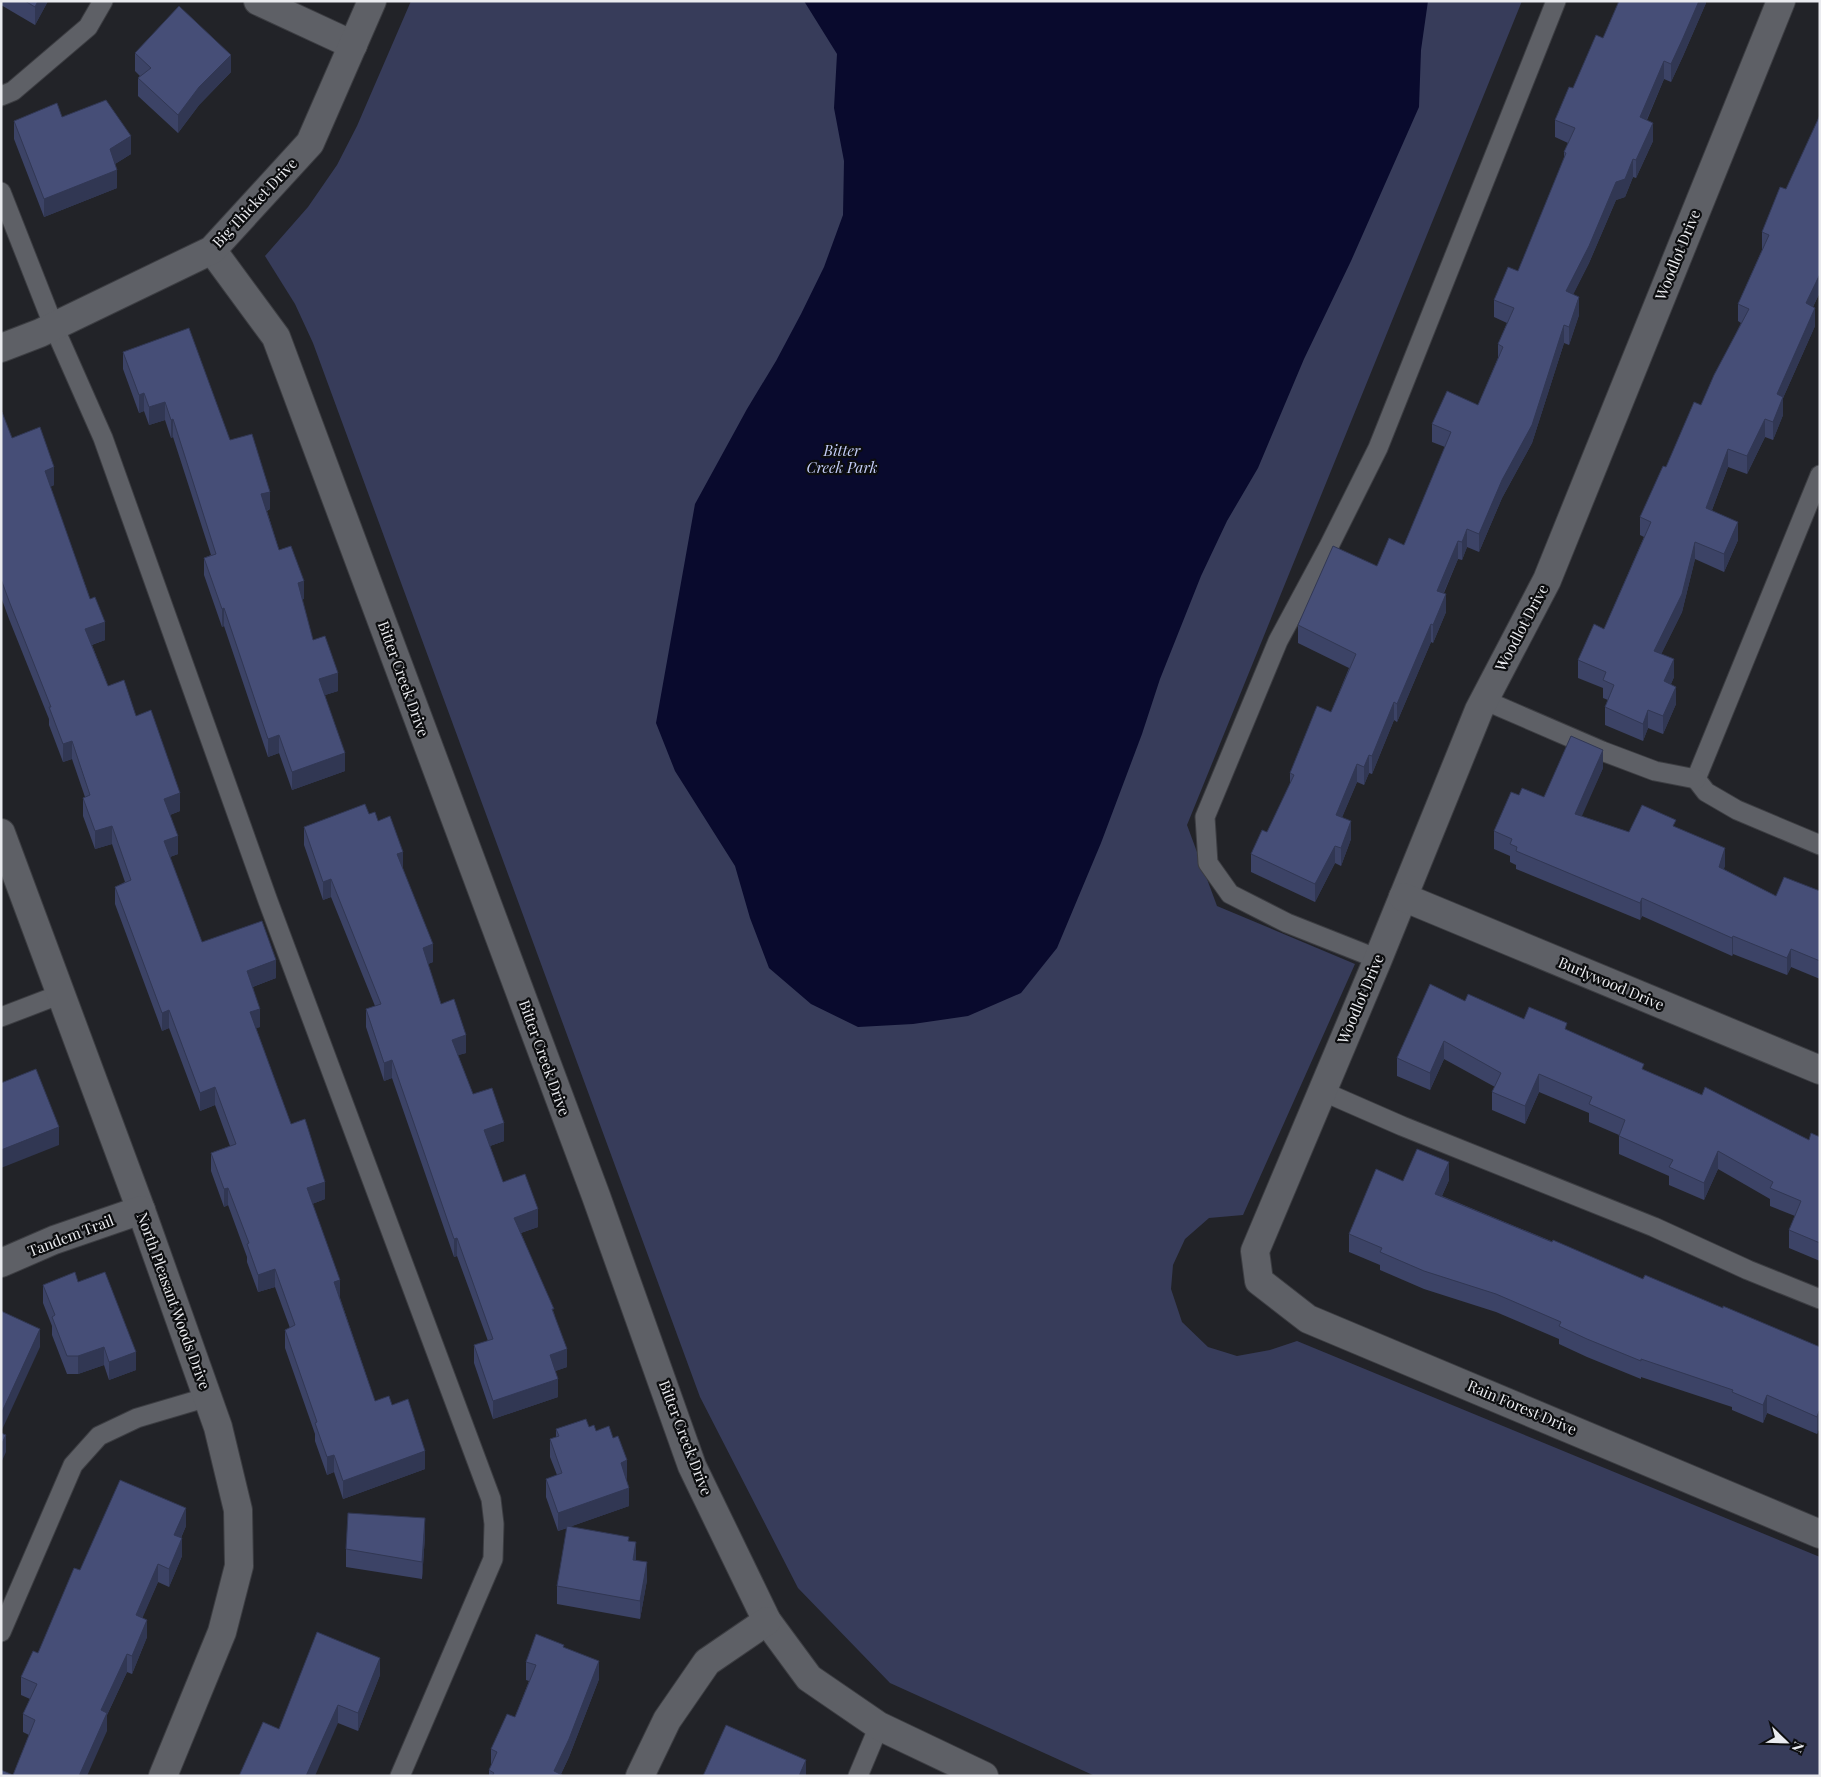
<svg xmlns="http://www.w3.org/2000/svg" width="1821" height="1777" font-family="'Playfair Display',serif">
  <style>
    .green { fill: #373c5a }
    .water { fill: #090a2d }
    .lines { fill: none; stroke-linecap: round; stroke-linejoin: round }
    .lane-casing { stroke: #3c3d42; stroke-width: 21 }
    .street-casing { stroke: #3c3d42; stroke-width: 30 }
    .lane { stroke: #5e6066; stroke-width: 19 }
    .street { stroke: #5e6066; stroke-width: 28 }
    .wall { fill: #3c4366 }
    .shaded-wall { fill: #313753 }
    .building { fill: #464e77; stroke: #313753 }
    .labels { text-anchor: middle; stroke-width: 4.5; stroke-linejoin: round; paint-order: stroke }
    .street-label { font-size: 15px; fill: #eaebef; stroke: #0c0d0f }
    .park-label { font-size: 15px; font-style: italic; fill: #c6cff9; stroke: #0c0d0f }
  </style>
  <rect width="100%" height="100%" fill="#222328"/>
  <!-- green -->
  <path class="green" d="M411,1H1522L1187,825L1217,906L1355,964L1243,1215L1209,1218L1185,1239L1173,1265L1171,1289L1182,1322L1208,1347L1237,1356L1270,1350L1297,1341L1820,1557V1776H1095L890,1683L798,1588L700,1397L313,343L295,304L265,256L308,207L337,165L357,126Z"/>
  <!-- water -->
  <path class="water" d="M804,1H1428L1421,50L1419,107L1351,261L1304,359L1258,468L1227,521L1201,576L1160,679L1142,734L1101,843L1057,948L1021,993L968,1016L913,1024L858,1027L811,1004L769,968L750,918L735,866L675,771L656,723L695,504L747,409L776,361L801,314L824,267L843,215L844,161L834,108L837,54Z"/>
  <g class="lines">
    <!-- lane casing -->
    <g class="lane-casing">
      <g id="lane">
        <path d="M1,96L13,91L88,27L103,1"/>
        <path d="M1,192L54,327L103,438L268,901L491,1499L494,1524L493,1559L400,1776"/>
        <path d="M1820,475L1696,779L1706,792L1737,810L1820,845"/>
        <path d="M1484,700L1602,751L1655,771L1696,779"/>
        <path d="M1378,959L1287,923L1230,894L1208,863L1205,817L1278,641L1329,546L1378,448L1556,1"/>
        <path d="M1,1017L61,994"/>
        <path d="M1322,1091L1402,1126L1654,1227L1748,1270L1820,1299"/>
        <path d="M1,1632L73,1465L99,1436L137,1418L208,1397"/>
        <path d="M858,1776L879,1726"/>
      </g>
    </g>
    <!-- street casing -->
    <g class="street-casing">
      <g id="street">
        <path d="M258,1L353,45"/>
        <path d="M1781,1L1547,580L1479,710L1378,959L1255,1251L1259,1281L1308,1319L1820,1534"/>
        <path d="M212,250L276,337L596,1196L692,1466L767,1621L809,1678L879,1726L984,1776"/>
        <path d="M1,348L40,333L212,250L310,143L372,1"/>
        <path d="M1,833L141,1210L218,1427L238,1510L239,1566L222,1632L163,1776"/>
        <path d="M1403,897L1820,1070"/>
        <path d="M1,1263L54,1240L141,1210"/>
        <path d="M640,1776L667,1720L707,1662L767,1621"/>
      </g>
    </g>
    <!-- lane -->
    <use href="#lane" class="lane"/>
    <!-- street -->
    <use href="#street" class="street"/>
  </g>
  <!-- wall -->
  <g class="wall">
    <path d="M1,1H48L35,25L1,5Z"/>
    <path d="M1706,1V3L1683,56L1671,82L1664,79L1647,120L1653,141L1636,178L1633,177L1625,197L1616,200L1589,263L1573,294L1579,315L1569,345L1564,343L1532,443L1502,498L1479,552L1467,547L1462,560L1458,559L1444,593L1446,612L1433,643L1431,642L1397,722L1394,720L1372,774L1369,773L1364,785L1357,782L1342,817L1351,839L1341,866L1335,863L1315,902L1251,872V854L1267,832L1290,784V773L1331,712L1349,668L1298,643V625L1404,545L1445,447L1432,442V424L1478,405L1498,358V344L1507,323L1494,317V300L1518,271L1564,159V152L1568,143L1555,137V120L1603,38Z"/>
    <path d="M135,53L231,72L199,105L178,133L138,96V78L140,76L135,71Z"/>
    <path d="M62,117L131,154L115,164L117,188L44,217L14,139V121Z"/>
    <path d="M1780,187L1820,292L1813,307L1815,326L1783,398V415L1773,440L1765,437L1747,474L1728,467L1712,510L1738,540L1724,572L1695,559L1682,612L1661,654L1674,677L1671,684L1676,704L1663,734L1648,728L1643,741L1605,725V707L1608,700L1603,698V688L1578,678V660L1604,629L1644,537L1640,535V517L1666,467L1701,405L1741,323L1738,321V304L1762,250V232Z"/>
    <path d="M123,352L230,440L270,509L267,511L279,550L304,599H302L313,640L338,691L325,695L345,771L292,790L279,753L268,757L224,626L222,627L204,575V558L211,555L173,437L171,438L165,420L149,425L144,411L139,413L123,369Z"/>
    <path d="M1,412L12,438L54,485L50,487L105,640L92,645L108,686L136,716L180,811L170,815L178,854L170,857L202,942L276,978L253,987L260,1027L256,1028L291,1124L325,1199L312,1204L340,1298L375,1401L392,1405L425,1469L343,1499L334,1472L327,1475L315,1441V1434L285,1348V1330L290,1328L275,1287L258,1292L247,1262V1257L228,1205L224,1207L211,1171V1153L230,1146L215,1105L200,1111L169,1028L162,1031L115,904V887L125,882L112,844L95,849L83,816V798L85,797L72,759L63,762L49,725V719L9,619L1,597Z"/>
    <path d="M1603,768L1581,816L1629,832L1676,827L1725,866L1723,869L1776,896L1820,891V979L1791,967L1787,975L1733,954L1732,956L1642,916L1640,920L1516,869V865L1510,862V856L1494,849V831L1519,795L1544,797Z"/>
    <path d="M369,814L378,821L403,869L433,962L428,964L441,1004L466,1053L458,1055L473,1094L504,1141L490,1146L503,1182L538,1227L521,1233L554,1313L567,1367L555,1371L558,1397L493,1419L474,1363V1345L488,1341L457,1256L454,1257L392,1078L384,1081L366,1027V1009L375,1006L331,897L323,900L304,845V827Z"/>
    <path d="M1465,1001L1524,1019L1567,1030L1644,1070L1809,1140L1820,1137V1261L1789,1248V1230L1795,1216L1770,1206V1199L1718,1169L1704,1200L1669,1185V1176L1619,1154V1135L1589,1122V1113L1539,1092L1525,1124L1492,1110V1092L1495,1087L1444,1059L1430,1090L1397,1076V1058Z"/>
    <path d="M1449,1180L1442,1196L1643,1279L1820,1347V1429H1819L1817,1434L1767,1413L1763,1423L1732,1410V1407L1641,1377V1379L1587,1357L1559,1344V1339L1496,1312L1424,1289L1380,1270V1265L1349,1252V1234L1403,1181Z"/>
    <path d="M78,1282L136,1370L109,1380L104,1365L78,1374H67L52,1335V1326L43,1303V1285Z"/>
    <path d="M589,1427L596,1431L627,1478L626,1479L629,1506L569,1527L629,1541L636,1560L647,1580L640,1619L557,1604V1586L567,1528L558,1531L546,1497V1479L557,1475L550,1457V1439L556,1437V1429Z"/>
    <path d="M186,1526L181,1538L182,1556L169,1587L158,1582L142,1618L147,1637L132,1674L127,1672L107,1715V1731L13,1775L29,1735L23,1732V1714L30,1699L21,1695V1677L38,1653L80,1570Z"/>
    <path d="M425,1536L422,1579L346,1567V1549Z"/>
    <path d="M564,1648L599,1679L569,1757L561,1774L564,1776H489V1770L491,1767V1749L515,1717L529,1681L526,1680V1662Z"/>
    <path d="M380,1675L358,1731L338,1723L279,1729Z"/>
  </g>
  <!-- shaded-wall -->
  <g class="shaded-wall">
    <path d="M38,1H48L35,25V7Z"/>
    <path d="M1699,1H1706V3L1683,56L1671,82V64Z"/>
    <path d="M231,55V72L199,105L178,133V115L199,87Z"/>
    <path d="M1664,61V79L1640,135V117Z"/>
    <path d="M1653,123V141L1636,178V160Z"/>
    <path d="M131,136V154L110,167V149Z"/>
    <path d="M1633,159V177L1625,197L1616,200L1589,263L1566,309V291L1616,182Z"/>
    <path d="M117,170V188L44,217V199Z"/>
    <path d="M1820,274V292L1806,321V303Z"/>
    <path d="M1579,297V315L1569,345V327Z"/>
    <path d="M1815,308V326L1783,398V415L1773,440V422L1777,394Z"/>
    <path d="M1564,325V343L1532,443L1502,498L1479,552V534Z"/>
    <path d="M144,393V411L139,413V395Z"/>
    <path d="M165,402V420L149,425V407Z"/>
    <path d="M173,419V437L171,438V420Z"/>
    <path d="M1765,419V437L1747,474V456Z"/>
    <path d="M1728,449V467L1706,526V508Z"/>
    <path d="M54,467V485L45,489V471Z"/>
    <path d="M270,492V509L261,512V494Z"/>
    <path d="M1738,522V540L1724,572V554Z"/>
    <path d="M1467,529V547L1462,560V542Z"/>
    <path d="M1458,541V559L1437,608V591Z"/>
    <path d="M1695,542V559L1682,612L1654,669V651Z"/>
    <path d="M304,581V599L298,601V583Z"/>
    <path d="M1446,594V612L1433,643V625Z"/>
    <path d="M224,608V626L222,627V609Z"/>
    <path d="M105,622V640L85,647V629Z"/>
    <path d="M1431,624V642L1397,722V704Z"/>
    <path d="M1674,659V677L1664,699V681Z"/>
    <path d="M338,673V691L319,697V679Z"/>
    <path d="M1676,687V704L1663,734V716Z"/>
    <path d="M1394,702V720L1372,774V756Z"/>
    <path d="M1648,710V728L1643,741V724Z"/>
    <path d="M279,735V753L268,757V739Z"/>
    <path d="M72,741V759L63,762V744Z"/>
    <path d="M1603,750V768L1575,832V814Z"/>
    <path d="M345,753V771L292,790V772Z"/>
    <path d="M1369,755V773L1364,785V767Z"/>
    <path d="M1357,764V782L1336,832V815Z"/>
    <path d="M180,793V811L164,817V799Z"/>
    <path d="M1351,821V839L1341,866V848Z"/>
    <path d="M112,826V844L95,849V831Z"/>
    <path d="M178,836V854L164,859V841Z"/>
    <path d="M1335,846V863L1315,902V884Z"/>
    <path d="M1725,848V866L1719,885V867Z"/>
    <path d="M403,852V870L397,854Z"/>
    <path d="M331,879V897L323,900V882Z"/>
    <path d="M1642,898V916L1640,920V903Z"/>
    <path d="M1733,936V954L1732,956V938Z"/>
    <path d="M433,944V962L423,966V948Z"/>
    <path d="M1791,949V967L1787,975V958Z"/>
    <path d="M276,960V978L247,989V971Z"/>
    <path d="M260,1009V1027L250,1030V1012Z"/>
    <path d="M169,1010V1028L162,1031V1013Z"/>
    <path d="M466,1035V1053L452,1057V1040Z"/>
    <path d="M1444,1041V1059L1430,1090V1073Z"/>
    <path d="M392,1060V1078L384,1081V1063Z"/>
    <path d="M1539,1074V1092L1525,1124V1106Z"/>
    <path d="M215,1087V1105L200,1111V1093Z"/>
    <path d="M504,1123V1141L484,1148V1130Z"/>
    <path d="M59,1127V1145L1,1168V1150Z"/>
    <path d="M1718,1151V1169L1704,1200V1183Z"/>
    <path d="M1449,1162V1180L1435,1211V1194Z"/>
    <path d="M325,1182V1199L307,1206V1188Z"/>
    <path d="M228,1188V1205L224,1207V1189Z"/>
    <path d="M538,1209V1227L514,1235V1218Z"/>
    <path d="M457,1238V1256L454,1257V1239Z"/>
    <path d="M275,1269V1287L258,1292V1275Z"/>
    <path d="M340,1280V1298L334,1282Z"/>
    <path d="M40,1329V1347L1,1432V1414Z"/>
    <path d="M104,1347V1365L78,1374V1356Z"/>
    <path d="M567,1349V1367L550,1373V1355Z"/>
    <path d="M136,1352V1370L109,1380V1362Z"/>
    <path d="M558,1379V1397L493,1419V1401Z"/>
    <path d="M1767,1395V1413L1763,1423V1405Z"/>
    <path d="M1819,1411V1429L1817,1434V1417Z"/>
    <path d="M6,1435V1452L1,1463V1445Z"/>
    <path d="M425,1451V1469L343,1499V1481Z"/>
    <path d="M334,1455V1472L327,1475V1457Z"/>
    <path d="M627,1460V1478L621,1481V1463Z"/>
    <path d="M629,1488V1506L558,1531V1513Z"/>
    <path d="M186,1508V1526L174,1553V1535Z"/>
    <path d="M425,1518V1536L422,1579V1562Z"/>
    <path d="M182,1538V1556L169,1587V1569Z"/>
    <path d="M636,1542V1560H633Z"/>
    <path d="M647,1562V1580L640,1619V1601Z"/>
    <path d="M158,1564V1582L136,1633V1615Z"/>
    <path d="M147,1620V1637L132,1674V1656Z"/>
    <path d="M127,1654V1672L107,1715V1731L87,1776H79L101,1710Z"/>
    <path d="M380,1658V1675L358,1731V1713Z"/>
    <path d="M599,1661V1679L569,1757L560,1776L554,1771Z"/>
    <path d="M338,1705V1723L315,1776H306Z"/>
    <path d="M806,1760V1776H799Z"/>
  </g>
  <!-- building -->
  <g class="building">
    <path d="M25,1H38L35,7Z"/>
    <path d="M1619,1H1699L1683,38L1671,64L1664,61L1640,117L1653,123L1636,160L1633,159L1625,179L1616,182L1589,246L1566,291L1579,297L1569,327L1564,325L1532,425L1502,480L1479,534L1467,529L1462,542L1458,541L1437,591L1446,594L1433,625L1431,624L1397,704L1394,702L1372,756L1369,755L1364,767L1357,764L1336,815L1351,821L1341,848L1335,846L1315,884L1251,854L1262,830L1267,832L1294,775L1290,773L1317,706L1331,712L1356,654L1298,625L1333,546L1377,566L1389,538L1404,545L1451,432L1432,424L1447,391L1478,405L1503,347L1498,344L1514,308L1494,300L1508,267L1518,271L1566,153L1564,152L1575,128L1555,120L1569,87L1573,88L1596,35L1603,38Z"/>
    <path d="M179,6L231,55L199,87L178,115L138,78L151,68L135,53Z"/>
    <path d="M106,100L131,136L110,149L117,170L44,199L14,121L57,103L62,117Z"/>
    <path d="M1820,115V274L1806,303L1815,308L1777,394L1783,397L1773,422L1765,419L1747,456L1728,449L1706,508L1738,522L1724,554L1695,542L1682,594L1654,651L1674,659L1664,681L1676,687L1663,716L1648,710L1643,724L1605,707L1614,685L1603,680L1606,672L1578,660L1594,624L1604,629L1651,522L1640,517L1663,466L1666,467L1694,402L1701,405L1714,375L1749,309L1738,304L1769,235L1762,232L1780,187L1786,189Z"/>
    <path d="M189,328L230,440L252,434L270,492L261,494L279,550L291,546L304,581L298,583L313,640L325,636L338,673L319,679L345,753L292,772L279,735L268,739L224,608L222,609L204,558L216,554L173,419L171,420L165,402L149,407L144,393L139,395L123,352Z"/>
    <path d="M1,412H2L12,438L40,427L54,467L45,471L90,599L95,597L105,622L85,629L108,686L124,680L136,716L151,710L180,793L164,799L178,836L164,841L202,942L262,921L276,960L247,971L260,1009L250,1012L291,1124L305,1119L325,1182L307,1188L340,1280L334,1282L375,1401L389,1396L392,1405L408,1399L425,1451L343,1481L334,1455L327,1457L315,1423L317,1422L285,1330L295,1325L275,1269L258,1275L247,1244L249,1243L228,1188L224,1189L211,1153L236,1144L215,1087L200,1093L169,1010L162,1013L115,887L131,880L112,826L95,831L83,798L90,795L72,741L63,744L49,707H51L9,601L1,579Z"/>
    <path d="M1571,736L1603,750L1575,814L1629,832L1642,805L1676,820L1673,826L1725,848L1719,867L1776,896L1784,877L1820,891V961L1791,949L1787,958L1733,936L1732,938L1642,898L1640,903L1516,851L1517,847L1510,844L1512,839L1494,831L1511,792L1519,795L1522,788L1544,797Z"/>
    <path d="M365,804L369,814L375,812L378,821L390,816L403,852L397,854L433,944L423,948L441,1004L454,999L466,1035L452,1040L473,1094L492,1088L504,1123L484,1130L503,1182L525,1174L538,1209L514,1218L554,1309H552L567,1349L550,1355L558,1379L493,1401L474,1345L493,1339L457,1238L454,1239L392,1060L384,1063L366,1009L381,1004L331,879L323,882L304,827Z"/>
    <path d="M1430,984L1465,1001L1468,994L1524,1019L1529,1007L1567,1023L1565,1029L1644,1064L1642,1069L1702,1095L1705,1087L1809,1140L1811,1133L1820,1137V1243L1789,1230L1801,1201L1770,1188L1773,1182L1718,1151L1704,1183L1669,1167L1673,1160L1619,1136L1625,1120L1589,1104L1592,1097L1539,1074L1525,1106L1492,1092L1501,1073L1444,1041L1430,1073L1397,1058Z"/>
    <path d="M36,1069L59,1127L1,1150V1083Z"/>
    <path d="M1417,1149L1449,1162L1435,1194L1552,1242L1553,1240L1643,1279L1645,1275L1723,1308V1306L1820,1347V1411H1819L1817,1417L1767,1395L1763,1405L1732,1392L1733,1390L1641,1359V1361L1587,1339L1559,1326L1561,1322L1496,1294L1424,1271L1380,1252L1382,1248L1349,1234L1376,1169L1403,1181Z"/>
    <path d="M75,1272L78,1282L105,1272L136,1352L109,1362L104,1347L78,1356H67L52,1317L55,1315L43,1285Z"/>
    <path d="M1,1311L40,1329L1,1414Z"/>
    <path d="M586,1419L589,1427L594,1425L596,1431L609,1426L613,1438L618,1436L627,1460L621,1463L629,1488L558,1513L546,1479L562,1473L550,1439L559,1436L556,1429Z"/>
    <path d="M1,1433L6,1435L1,1445Z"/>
    <path d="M120,1480L186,1508L174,1535L182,1538L169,1569L158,1564L136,1615L147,1620L132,1656L127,1654L101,1710L107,1713L79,1776H1V1770L13,1775L35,1720L23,1714L37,1684L21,1677L33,1651L38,1653L74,1568L80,1570Z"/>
    <path d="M348,1513L425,1518L422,1562L346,1549Z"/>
    <path d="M567,1526L629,1537L628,1541L636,1542L633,1560L647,1562L640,1601L557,1586Z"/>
    <path d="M317,1632L380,1658L358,1713L338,1705L306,1776H239L263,1722L279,1729Z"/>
    <path d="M536,1634L564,1645L563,1647L599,1661L569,1739L554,1771L564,1776H492L494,1773L489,1770L497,1752L491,1749L507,1714L515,1717L536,1665L526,1662Z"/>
    <path d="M726,1725L806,1760L799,1776H703Z"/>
  </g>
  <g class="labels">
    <!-- street labels -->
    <g class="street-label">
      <text transform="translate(255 203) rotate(-47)" y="5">Big Thicket Drive</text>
      <text transform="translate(1678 255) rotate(-68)" y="5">Woodlot Drive</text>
      <text transform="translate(1522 628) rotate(-62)" y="5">Woodlot Drive</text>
      <text transform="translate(403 679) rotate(70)" y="5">Bitter Creek Drive</text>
      <text transform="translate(1611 984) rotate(23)" y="5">Burlywood Drive</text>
      <text transform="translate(1361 999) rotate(-67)" y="5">Woodlot Drive</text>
      <text transform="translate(544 1058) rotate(70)" y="5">Bitter Creek Drive</text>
      <text transform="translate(71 1236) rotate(-21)" y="5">Tandem Trail</text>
      <text transform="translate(173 1301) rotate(70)" y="5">North Pleasant Woods Drive</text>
      <text transform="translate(1522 1408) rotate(23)" y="5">Rain Forest Drive</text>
      <text transform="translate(685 1438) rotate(69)" y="5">Bitter Creek Drive</text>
    </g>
    <!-- park labels -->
    <g class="park-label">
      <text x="842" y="456">Bitter<tspan x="842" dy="17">Creek Park</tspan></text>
    </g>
  </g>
  <!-- border -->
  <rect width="1821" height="1777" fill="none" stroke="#eaebef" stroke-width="5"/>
  <!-- north arrow -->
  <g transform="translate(1786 1742) rotate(113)" stroke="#0c0d0f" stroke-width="4" paint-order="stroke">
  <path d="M0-4L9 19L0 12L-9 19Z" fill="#eaebef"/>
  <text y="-8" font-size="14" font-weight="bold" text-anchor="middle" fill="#eaebef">N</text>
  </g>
</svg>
